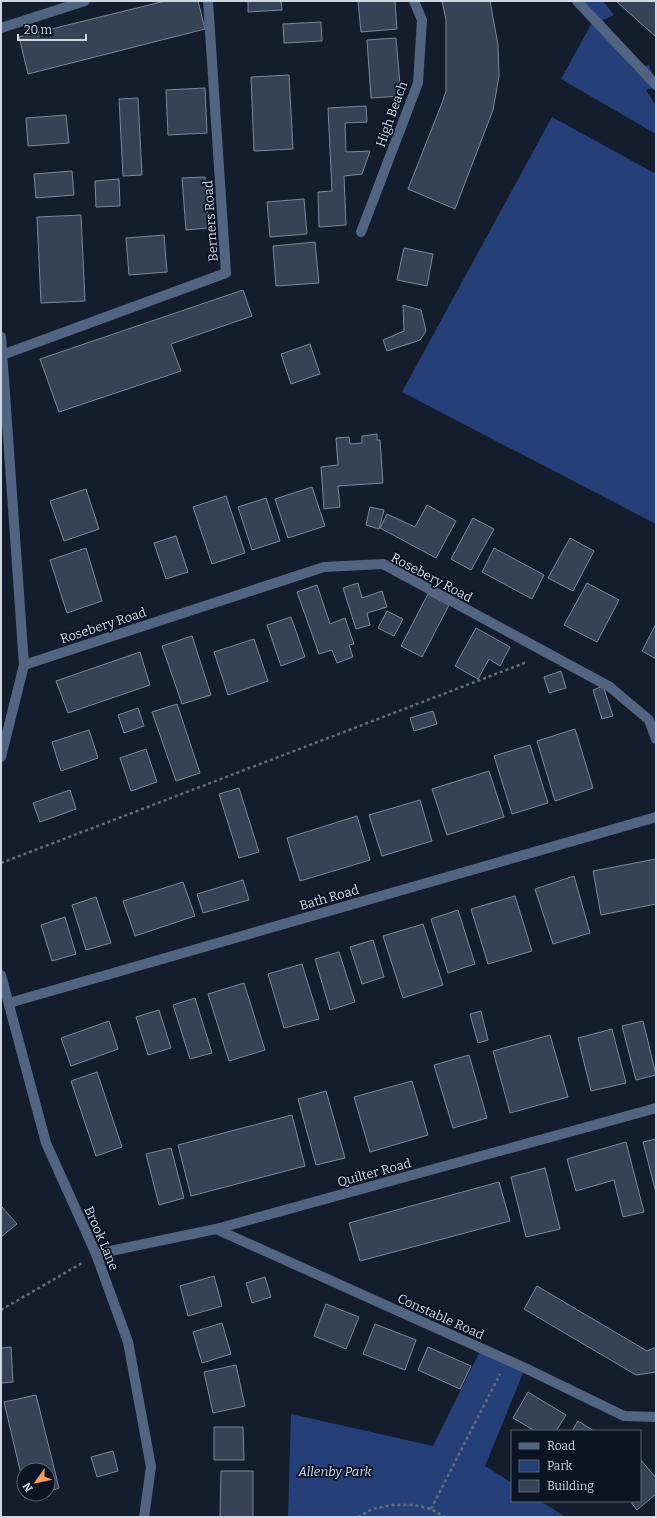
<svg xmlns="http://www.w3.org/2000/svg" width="657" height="1518" font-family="Bitter,serif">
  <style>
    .green { fill: #254078 }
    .building { fill: #384256; stroke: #7c889e }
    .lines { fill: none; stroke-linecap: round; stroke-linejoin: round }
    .path { stroke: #676f7d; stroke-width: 2.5; stroke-dasharray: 3 3; stroke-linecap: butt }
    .minor { stroke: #536483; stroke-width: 10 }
    .labels { text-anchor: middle; stroke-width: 3.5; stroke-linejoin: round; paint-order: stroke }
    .street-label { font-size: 13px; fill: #d0d7e3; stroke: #0b1424 }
    .park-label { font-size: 13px; font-style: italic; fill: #d2ddf1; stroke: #0b1424 }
  </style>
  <rect width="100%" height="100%" fill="#141d2e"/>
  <!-- green -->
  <g class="green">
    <path d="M571,1H603L614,15L603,20L634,70L649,65L656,83V87L646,90L656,106V134L561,79L593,21Z"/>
    <path d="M552,117L656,174V524L402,392Z"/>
    <path d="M481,1349L525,1368L485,1466L512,1483V1501H540L566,1517H288L291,1414L433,1446Z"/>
  </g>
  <!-- building -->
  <g class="building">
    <path d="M165,1H198L205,29L28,74L19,37Z"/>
    <path d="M248,1H281L282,10L248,12Z"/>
    <path d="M358,1H395L397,29L361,32Z"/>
    <path d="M442,1H490L498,45L499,76L493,110L455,209L408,189L442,103L446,91V20Z"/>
    <path d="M616,1H656V37Z"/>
    <path d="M321,22L322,41L284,43L283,24Z"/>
    <path d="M396,38L401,96L371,98L367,40Z"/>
    <path d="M289,75L293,149L254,151L251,77Z"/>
    <path d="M205,88L207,133L168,135L166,90Z"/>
    <path d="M138,98L142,175L123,176L119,99Z"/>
    <path d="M366,106L367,122L345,123L346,152L370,151L362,174L344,176L346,225L319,227L318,192L332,191L328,108Z"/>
    <path d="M66,115L69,143L28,146L26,118Z"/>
    <path d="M72,171L74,195L36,198L34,174Z"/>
    <path d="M205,177L208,228L186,230L182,178Z"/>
    <path d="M119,179L120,206L96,207L95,181Z"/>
    <path d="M304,199L307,234L270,237L267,202Z"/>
    <path d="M81,215L85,301L41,303L37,217Z"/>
    <path d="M164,235L167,272L129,275L126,238Z"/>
    <path d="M315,242L319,283L276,286L273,246Z"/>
    <path d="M404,248L433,254L427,286L397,280Z"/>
    <path d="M243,290L252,316L171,344L181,371L59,412L40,359Z"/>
    <path d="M403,305L421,310L426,331L420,340L387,351L383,340L404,331Z"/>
    <path d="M310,344L320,374L291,384L281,354Z"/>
    <path d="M377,434V440H380L383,483L338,486L340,507L324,509L321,467L338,465L336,438L349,437L350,444L362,443V436Z"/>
    <path d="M312,487L325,526L288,538L275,499Z"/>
    <path d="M86,489L99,529L64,541L50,501Z"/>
    <path d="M226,496L245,553L212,564L193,507Z"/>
    <path d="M266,498L280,541L252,550L238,507Z"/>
    <path d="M427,505L456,521L436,558L380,528L387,514L415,527Z"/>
    <path d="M370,507L384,510L379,529L366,525Z"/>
    <path d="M473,518L494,529L471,570L451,559Z"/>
    <path d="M176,536L188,572L166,579L154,543Z"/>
    <path d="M570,538L594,551L573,591L548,578Z"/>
    <path d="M86,548L102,601L67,613L50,560Z"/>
    <path d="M494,548L544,575L532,599L482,572Z"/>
    <path d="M358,583L362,598L382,591L387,607L367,613L370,625L356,629L343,588Z"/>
    <path d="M587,583L619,600L597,642L564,625Z"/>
    <path d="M317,585L330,624L345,618L354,644L349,645L353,657L337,663L332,650L319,654L297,592Z"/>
    <path d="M428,594L449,605L422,657L401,646Z"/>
    <path d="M387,611L403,619L394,636L378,628Z"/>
    <path d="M291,617L305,657L281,666L267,625Z"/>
    <path d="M656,624V659L642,651Z"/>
    <path d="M476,628L510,647L500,666L489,659L478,679L455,666Z"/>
    <path d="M192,636L211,695L182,704L162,646Z"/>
    <path d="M254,639L268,681L228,695L214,652Z"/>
    <path d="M140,652L150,685L68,713L56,681Z"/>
    <path d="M561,671L566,688L549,693L544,677Z"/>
    <path d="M603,686L613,716L602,719L593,690Z"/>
    <path d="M177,704L200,773L176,781L152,712Z"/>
    <path d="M138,708L144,726L124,733L118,715Z"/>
    <path d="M433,711L437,724L414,731L410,718Z"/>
    <path d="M575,729L593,788L555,801L537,741Z"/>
    <path d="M89,730L98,758L61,771L52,742Z"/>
    <path d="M530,745L548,803L512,814L494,756Z"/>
    <path d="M146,749L157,782L131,791L120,758Z"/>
    <path d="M489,771L504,817L447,835L432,789Z"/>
    <path d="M239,788L259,852L239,858L219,794Z"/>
    <path d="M70,790L76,809L40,822L33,803Z"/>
    <path d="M420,800L432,841L382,856L369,815Z"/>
    <path d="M357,816L370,860L300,881L287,838Z"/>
    <path d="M656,859V904L601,915L593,871Z"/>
    <path d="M574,876L590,933L553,944L535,889Z"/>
    <path d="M243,880L249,900L203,913L197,894Z"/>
    <path d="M183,882L195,916L135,936L123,901Z"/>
    <path d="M515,896L532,951L488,964L471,909Z"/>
    <path d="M96,897L111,943L86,950L72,905Z"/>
    <path d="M458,910L475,964L448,973L431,919Z"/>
    <path d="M65,917L76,954L52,961L41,925Z"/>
    <path d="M423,924L443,985L403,998L383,936Z"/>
    <path d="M373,940L384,977L362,984L350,947Z"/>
    <path d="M339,952L355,1002L330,1010L315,959Z"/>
    <path d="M302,964L319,1019L284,1028L268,974Z"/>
    <path d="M244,983L265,1050L229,1061L208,994Z"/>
    <path d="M195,998L212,1053L190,1059L173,1005Z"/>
    <path d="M159,1010L171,1048L148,1055L136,1017Z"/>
    <path d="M481,1011L488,1040L478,1043L470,1014Z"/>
    <path d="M109,1021L118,1049L71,1066L61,1038Z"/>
    <path d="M643,1021L656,1075L636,1080L622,1026Z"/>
    <path d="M612,1029L626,1083L591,1091L578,1038Z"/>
    <path d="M550,1035L568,1097L510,1113L493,1051Z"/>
    <path d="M469,1055L487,1118L453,1128L434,1065Z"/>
    <path d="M97,1072L122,1147L96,1156L71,1081Z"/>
    <path d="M412,1081L428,1135L370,1152L354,1097Z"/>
    <path d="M326,1091L345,1158L316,1165L298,1099Z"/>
    <path d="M292,1115L305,1166L191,1196L178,1145Z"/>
    <path d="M656,1139V1193L643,1142Z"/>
    <path d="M626,1142L644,1212L623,1217L614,1180L576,1191L567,1159Z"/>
    <path d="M171,1148L184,1198L159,1205L146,1154Z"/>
    <path d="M545,1168L560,1229L526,1237L511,1177Z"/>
    <path d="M499,1182L510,1221L360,1261L349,1223Z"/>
    <path d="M1,1206L17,1224L1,1237Z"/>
    <path d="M214,1276L222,1306L188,1316L180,1286Z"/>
    <path d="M265,1277L271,1297L252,1303L246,1283Z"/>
    <path d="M537,1286L647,1351L656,1347V1372L636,1375L524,1309Z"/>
    <path d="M326,1304L359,1317L346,1349L314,1336Z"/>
    <path d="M222,1323L231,1354L202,1363L193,1332Z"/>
    <path d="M375,1324L416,1340L405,1370L363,1354Z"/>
    <path d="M11,1347L13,1382L1,1383V1348Z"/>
    <path d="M428,1347L471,1366L460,1389L418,1370Z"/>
    <path d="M236,1365L245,1406L213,1413L204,1372Z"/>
    <path d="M528,1392L566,1415L556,1431H535L513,1418Z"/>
    <path d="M36,1395L59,1488L48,1492V1470H24V1487L4,1402Z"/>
    <path d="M578,1421L594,1431H572Z"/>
    <path d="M214,1427H243L244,1460H214Z"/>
    <path d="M113,1451L118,1471L97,1477L91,1457Z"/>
    <path d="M640,1459L656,1478V1494L637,1510L630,1501H640Z"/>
    <path d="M221,1471H253V1517H220Z"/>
    <path d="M26,1494H42L27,1499Z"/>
  </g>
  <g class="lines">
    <!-- path -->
    <g class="path">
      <path d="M1,863L527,662"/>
      <path d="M1,1310L82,1263"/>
      <path d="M431,1509L500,1374"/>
      <path d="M358,1517L372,1509L392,1505H415L431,1509L445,1517"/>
    </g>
    <!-- minor -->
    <g class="minor">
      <path d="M577,1L656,85"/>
      <path d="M1,28L85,1"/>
      <path d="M361,232L418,83L422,20L414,1"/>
      <path d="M1,337L24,665L1,757"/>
      <path d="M2,355L226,273L208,1"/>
      <path d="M24,665L324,567L383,564L610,687L649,720L656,739"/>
      <path d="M1,975L46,1143L96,1254L128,1342L151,1467L144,1517"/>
      <path d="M9,1003L656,817"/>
      <path d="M216,1229L525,1368L624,1416L656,1417"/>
      <path d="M96,1254L216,1229L656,1108"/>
    </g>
  </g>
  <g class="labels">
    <!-- street labels -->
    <g class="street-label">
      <text transform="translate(391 114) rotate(-70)" y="5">High Beach</text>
      <text transform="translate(210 221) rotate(-94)" y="5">Berners Road</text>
      <text transform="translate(432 577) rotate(28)" y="5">Rosebery Road</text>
      <text transform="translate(103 625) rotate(-18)" y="5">Rosebery Road</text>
      <text transform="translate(329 897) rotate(-16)" y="5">Bath Road</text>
      <text transform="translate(374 1172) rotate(-15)" y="5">Quilter Road</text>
      <text transform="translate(102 1238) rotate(67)" y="5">Brook Lane</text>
      <text transform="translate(441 1316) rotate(24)" y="5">Constable Road</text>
    </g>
    <!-- park labels -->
    <g class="park-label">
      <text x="335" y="1476">Allenby Park</text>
    </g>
  </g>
  <!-- border -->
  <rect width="657" height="1518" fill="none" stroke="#d0d7e3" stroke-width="4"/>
  <!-- legend -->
  <rect x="511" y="1430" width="130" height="72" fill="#0b1424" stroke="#5a6270"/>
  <rect x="519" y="1443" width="20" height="6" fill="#536483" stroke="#5a6270"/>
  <text x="547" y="1450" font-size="12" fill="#d0d7e3">Road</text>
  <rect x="519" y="1460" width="20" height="12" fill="#254078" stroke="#5a6270"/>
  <text x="547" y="1470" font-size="12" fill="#d0d7e3">Park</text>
  <rect x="519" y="1480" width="20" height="12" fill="#384256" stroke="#5a6270"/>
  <text x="547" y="1490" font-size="12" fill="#d0d7e3">Building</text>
  <!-- north arrow -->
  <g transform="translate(36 1482) rotate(237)"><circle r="19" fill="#0b1424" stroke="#5a6270"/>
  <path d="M0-3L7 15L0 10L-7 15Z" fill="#fe9b59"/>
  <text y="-6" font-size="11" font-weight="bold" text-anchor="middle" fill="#d0d7e3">N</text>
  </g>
  <!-- scale -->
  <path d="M18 34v6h68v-6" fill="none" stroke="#d0d7e3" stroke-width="2"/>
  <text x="24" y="34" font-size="12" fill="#d0d7e3" stroke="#0b1424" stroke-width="3" paint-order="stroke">20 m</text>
</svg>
